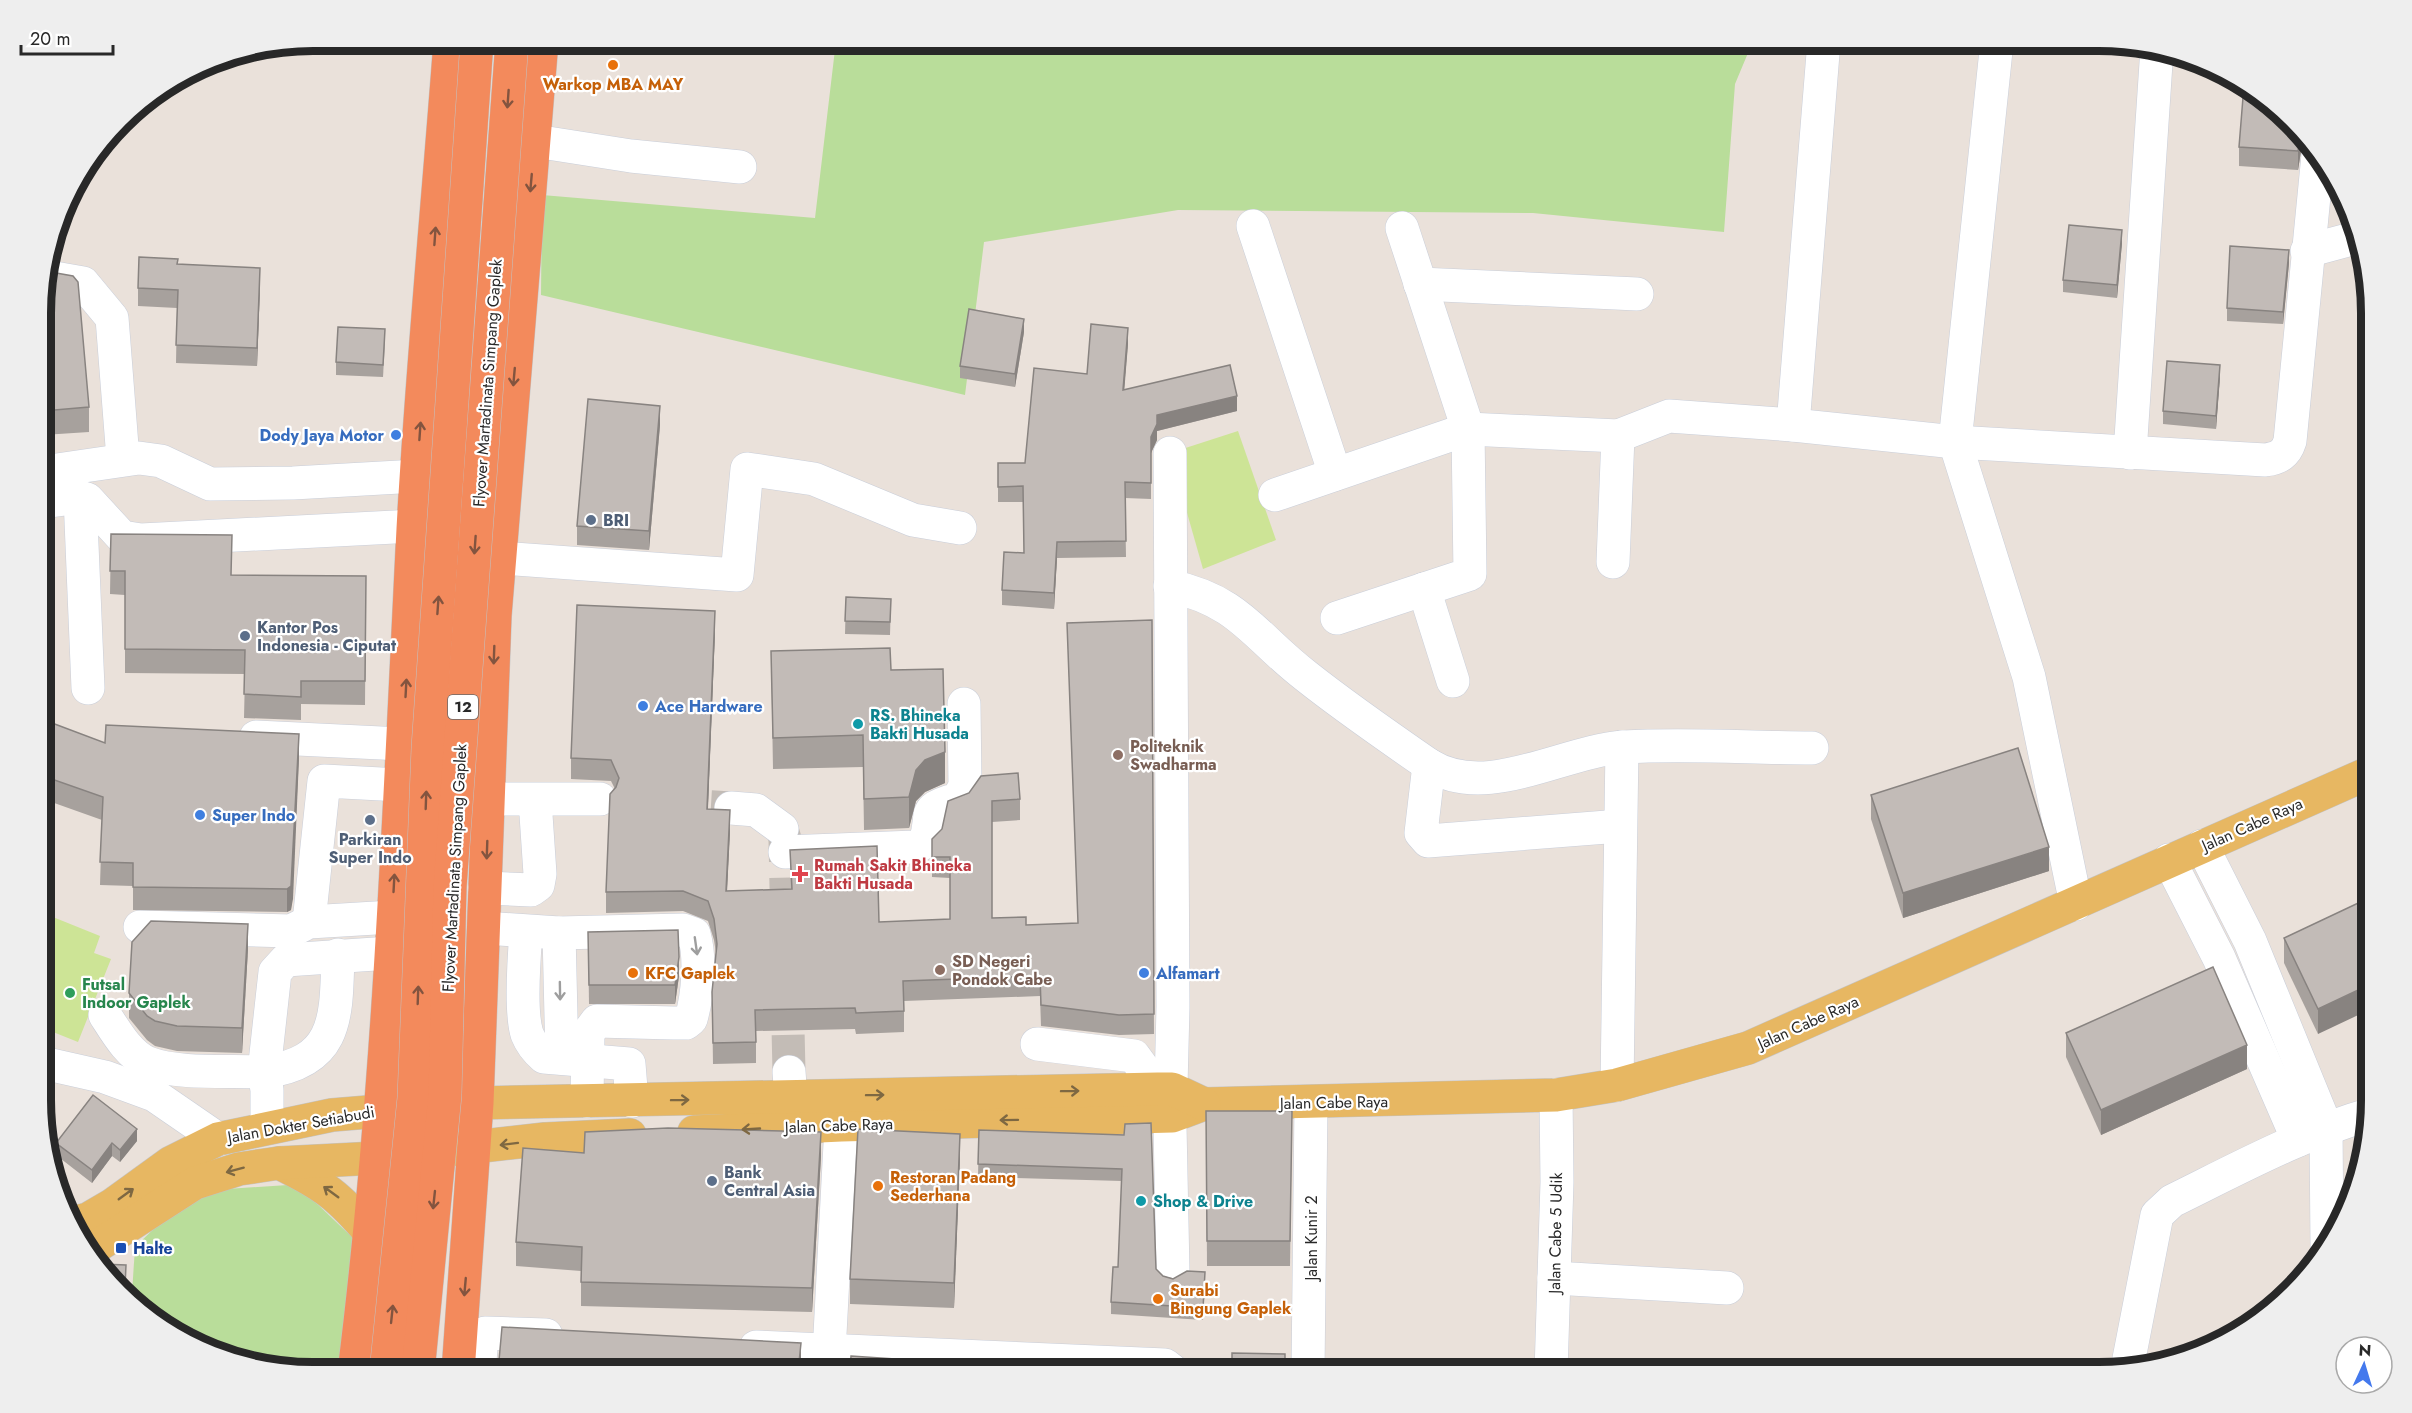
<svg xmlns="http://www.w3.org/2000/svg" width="2412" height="1413" font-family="Jost,sans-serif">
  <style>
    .green { fill: #b9dd9a }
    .pitch { fill: #cde496 }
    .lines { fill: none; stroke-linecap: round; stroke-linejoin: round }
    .minor-tunnel { stroke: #c3bcb6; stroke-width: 33; stroke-dasharray: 33 16; stroke-linecap: butt }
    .minor-casing { stroke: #c9ced9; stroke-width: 34 }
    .major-casing { stroke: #c3c3c3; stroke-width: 34 }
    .highway-casing { stroke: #c3c3c3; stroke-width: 34 }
    .minor { stroke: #fff; stroke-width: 33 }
    .major { stroke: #e7b762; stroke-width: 33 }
    .highway { stroke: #f38a5c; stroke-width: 33 }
    .highway-bridge-casing { stroke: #c3c3c3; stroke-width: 34; stroke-linecap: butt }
    .highway-bridge { stroke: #f38a5c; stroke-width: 33 }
    .wall { fill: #a7a19d }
    .shaded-wall { fill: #888380 }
    .building { fill: #c2bbb7; stroke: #888380; stroke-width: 1.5 }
    .oneway { stroke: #83543f }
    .oneway2 { stroke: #9e9e9e }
    .oneway3 { stroke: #7e6842 }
    .food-dot { fill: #e8710a; stroke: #fff; stroke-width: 2 }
    .shop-dot { fill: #3f7fe0; stroke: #fff; stroke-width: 2 }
    .service-dot { fill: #5c6f8a; stroke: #fff; stroke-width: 2 }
    .culture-dot { fill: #0f9aa8; stroke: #fff; stroke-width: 2 }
    .education-dot { fill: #8d6e63; stroke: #fff; stroke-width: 2 }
    .health-dot { fill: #e0444e; stroke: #fff; stroke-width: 2 }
    .leisure-dot { fill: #2e9e5b; stroke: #fff; stroke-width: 2 }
    .transit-dot { fill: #1a4fb4; stroke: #fff; stroke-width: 2 }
    .labels { text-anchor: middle; stroke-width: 4.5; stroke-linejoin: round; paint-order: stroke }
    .shield { fill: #fff; stroke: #686868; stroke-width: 1.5 }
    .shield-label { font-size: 15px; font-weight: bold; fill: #282828 }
    .food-label { font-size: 16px; font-weight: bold; fill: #c56008; stroke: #fff; text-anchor: start }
    .street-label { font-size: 16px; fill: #282828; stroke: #fff }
    .shop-label { font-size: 16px; font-weight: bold; fill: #366cbe; stroke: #fff; text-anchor: start }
    .service-label { font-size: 16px; font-weight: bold; fill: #4e5e75; stroke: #fff; text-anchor: start }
    .culture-label { font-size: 16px; font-weight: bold; fill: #0d838f; stroke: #fff; text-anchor: start }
    .education-label { font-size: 16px; font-weight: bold; fill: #785e54; stroke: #fff; text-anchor: start }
    .health-label { font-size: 16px; font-weight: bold; fill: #be3a42; stroke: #fff; text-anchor: start }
    .leisure-label { font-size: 16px; font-weight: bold; fill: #27864d; stroke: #fff; text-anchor: start }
    .transit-label { font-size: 16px; font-weight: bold; fill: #164399; stroke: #fff; text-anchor: start }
    .rim { fill: none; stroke: #282828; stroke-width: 8 }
  </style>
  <rect width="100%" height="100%" fill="#eae1da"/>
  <!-- green -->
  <g class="green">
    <path d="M836,41H1753L1735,84L1724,232L1533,213L1178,210L984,242L965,395L541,295L542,195L815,218Z"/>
    <path d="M288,1185L310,1197L355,1240L342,1372H313L242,1363L177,1336L132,1294L135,1247L167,1216L212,1190Z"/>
  </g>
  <!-- pitch -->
  <g class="pitch">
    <path d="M1238,431L1276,540L1203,569L1170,453Z"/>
    <path d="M43,913L100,936L94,953L111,959L78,1042L43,1028Z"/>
  </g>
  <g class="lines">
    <!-- minor-tunnel -->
    <g class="minor-tunnel">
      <path d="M662,804L731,808"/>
      <path d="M782,829L785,839L787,934"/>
      <path d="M787,986L789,1072"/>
    </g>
    <!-- minor casing -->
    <g class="minor-casing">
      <g id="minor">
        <path d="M1997,41L1955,442L2029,677L2076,904"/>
        <path d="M535,141L631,156L740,167"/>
        <path d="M1253,226L1335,474"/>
        <path d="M2307,251L2359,237"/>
        <path d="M43,276L83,283L112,318L123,459"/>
        <path d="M1420,284L1637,294"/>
        <path d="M1793,425L1824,41"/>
        <path d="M1170,453L1173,1007L1170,1126L1173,1272"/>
        <path d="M2130,453L2157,48"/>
        <path d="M43,472L139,458L161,461L210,484L293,483L417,476"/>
        <path d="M1275,495L1468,429L1618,436"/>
        <path d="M80,497L88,688"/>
        <path d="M43,502L80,497L87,499L122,537L141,540L414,526"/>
        <path d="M500,558L737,575L747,469L814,479L913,520L960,528"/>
        <path d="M1613,562L1618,436L1669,416L1793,425L1955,442L2265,460C2279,458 2286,454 2290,441L2318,155"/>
        <path d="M1170,586C1240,601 1254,636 1306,676C1345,707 1387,736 1429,765"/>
        <path d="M1424,589L1453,681"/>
        <path d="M1337,618L1470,574L1468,429L1402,228"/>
        <path d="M256,737L402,744"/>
        <path d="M489,799H600"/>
        <path d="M731,808L756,810L782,829"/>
        <path d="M1620,826L1428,841L1421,833L1429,765C1487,801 1562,751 1624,747C1686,743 1750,748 1812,748"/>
        <path d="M2202,846L2250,941L2326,1127L2327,1247"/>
        <path d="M785,852L915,847L924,843C937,814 916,810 958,799L965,786L964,704"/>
        <path d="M2169,860L2219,958L2298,1140"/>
        <path d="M485,888L531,890L538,885L540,874L535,800"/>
        <path d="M309,922L324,781L400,785"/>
        <path d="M140,927L291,931L309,922L392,917"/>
        <path d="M484,928L559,933L683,930L694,934C701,959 698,994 691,1019L686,1023H673L597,1021L588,1033L587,1101"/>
        <path d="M526,932C524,957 520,1012 527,1034C531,1044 536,1050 544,1057L629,1064L632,1101"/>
        <path d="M559,933L562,1058"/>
        <path d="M105,1015C116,1032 129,1055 148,1063C179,1075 230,1070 264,1072L275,972L286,960L390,953"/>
        <path d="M1037,1044L1134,1056L1158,1089"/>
        <path d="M43,1063L105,1077L154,1095L218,1139"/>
        <path d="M789,1072L793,1124"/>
        <path d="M1617,1085L1622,747"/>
        <path d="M267,1127V1090L264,1072C339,1062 336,1017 338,955"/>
        <path d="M1554,1278L1727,1288"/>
        <path d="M756,1347L1165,1365L1174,1372"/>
        <path d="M2127,1369L2157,1215L2172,1201C2237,1169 2301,1134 2371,1114"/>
        <path d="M479,1372L482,1337L485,1333L546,1335"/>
        <path d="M828,1372L841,1125"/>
        <path d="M1308,1372L1311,1103"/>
        <path d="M1551,1372L1557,1182L1556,1095"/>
      </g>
    </g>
    <!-- major casing -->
    <g class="major-casing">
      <g id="major">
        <path d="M694,1132L841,1125L1172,1116L1204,1104L1556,1095L1617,1085L1748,1048L2371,772"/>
        <path d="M279,1163C324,1185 339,1196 371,1234"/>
        <path d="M76,1222L88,1219L112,1205L170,1163L218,1139L332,1115L477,1103L1158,1089H1172L1204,1104"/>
        <path d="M88,1252L195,1183L239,1169L279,1163L377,1158L545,1139L630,1135"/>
      </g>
    </g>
    <!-- highway casing -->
    <g class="highway-casing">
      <g id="highway">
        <path d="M354,1372C389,1093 399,811 413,529C422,366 438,203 450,41"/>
        <path d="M458,1372L477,1103L495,616L542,41"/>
      </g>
    </g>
    <!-- minor -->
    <use href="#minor" class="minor"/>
    <!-- major -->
    <use href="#major" class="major"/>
    <!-- highway -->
    <use href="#highway" class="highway"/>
    <!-- highway-bridge casing -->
    <g class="highway-bridge-casing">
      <g id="highway-bridge">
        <path d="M386,1372L414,1098L428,748L477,41"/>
        <path d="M418,1372L445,1095L450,887L512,41"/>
      </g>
    </g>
    <!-- highway-bridge -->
    <use href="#highway-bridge" class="highway-bridge"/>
  </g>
  <!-- wall -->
  <g class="wall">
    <path d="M2302,145L2298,170L2239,166V147Z"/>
    <path d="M2122,243L2117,298L2063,292V280Z"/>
    <path d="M2289,263L2283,324L2227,321V308Z"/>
    <path d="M178,264L260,286L257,366L176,363L177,308L138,306V288Z"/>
    <path d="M43,278L89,407V432L43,435Z"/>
    <path d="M1024,332L1015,387L960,378V366Z"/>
    <path d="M385,342L383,377L336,375V362Z"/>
    <path d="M1128,344L1124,389L1237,411L1157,431V440L1151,453V499L1125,498L1126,557L1057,558L1054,609L1002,605V590L1024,553L1023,502H998V463H1025L1087,374Z"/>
    <path d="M2220,377L2216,429L2163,424V411Z"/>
    <path d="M660,425L649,550L577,545V526Z"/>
    <path d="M111,534L232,575L366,576L365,705L301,704V720L244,718L245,674L125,673V595L110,594Z"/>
    <path d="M846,597L891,599L890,635L845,634Z"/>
    <path d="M1152,620L1154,1034L1119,1035L1041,1026L1040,996L904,1001V1032L856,1034L855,1029L756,1031V1063L713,1064L712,992L716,953L714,940L708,921L683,911L606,913V892L615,789L611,781L571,779V758L715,632L708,809L730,831L727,891L791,889L790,850L879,922L950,919V878L932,877V839L942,829L948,801L1020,799V820L992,822V918L1026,925L1078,923L1067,623Z"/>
    <path d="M771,651L891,670L945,783L925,792L916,801L909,828L864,830L863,767L773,769Z"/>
    <path d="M43,714L54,724L105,743L299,758L291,910L287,912L133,910V886L100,885L102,820L43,799Z"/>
    <path d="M1871,795L2049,871L1903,918L1871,819Z"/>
    <path d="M2371,897L2318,1034L2284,963V938Z"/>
    <path d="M588,932L679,976L675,1004H589Z"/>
    <path d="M248,949L242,1053L177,1051L155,1046L147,1040L129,1018V993Z"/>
    <path d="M2066,1033L2247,1069L2101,1135L2066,1057Z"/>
    <path d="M1206,1111H1292L1290,1266H1207Z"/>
    <path d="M979,1130L1124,1135L1156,1269L1163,1276L1205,1285L1203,1320L1111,1314V1302L1118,1267L1122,1181L978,1177Z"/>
    <path d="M137,1141L120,1162L112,1156L92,1183L56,1155V1143Z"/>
    <path d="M584,1153L821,1156L812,1312L581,1306V1271L516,1266V1242Z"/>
    <path d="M960,1158L954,1308L850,1304V1279Z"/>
  </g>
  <!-- shaded-wall -->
  <g class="shaded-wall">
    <path d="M2300,138L2305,143L2302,145L2298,170V151Z"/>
    <path d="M2122,230V243L2117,298V285Z"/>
    <path d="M2289,250V263L2283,324V312Z"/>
    <path d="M260,268V286L257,366V348Z"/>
    <path d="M1024,319V332L1015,387V374Z"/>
    <path d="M1128,328V344L1123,406V390Z"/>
    <path d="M2220,365V377L2216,429V416Z"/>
    <path d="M1237,396V411L1157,431V440L1151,453V437L1157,415Z"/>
    <path d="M660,406V425L649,550V531Z"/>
    <path d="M1057,542V558L1054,609V593Z"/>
    <path d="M715,611V632L707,830V809Z"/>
    <path d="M299,734V758L293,899L291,910L287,912V889Z"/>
    <path d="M945,752V783L925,792L916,801L909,828V797L916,770L925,760Z"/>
    <path d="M730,810V831L726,911V891Z"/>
    <path d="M2049,847V871L1903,918V893Z"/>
    <path d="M248,924V949L242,1053V1028Z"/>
    <path d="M679,957V976L675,1004V985Z"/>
    <path d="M2371,984V1009L2318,1034V1009Z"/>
    <path d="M2247,1045V1069L2101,1135V1110Z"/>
    <path d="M137,1129V1141L120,1162V1150Z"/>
    <path d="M821,1132V1156L812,1312V1288Z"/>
    <path d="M960,1134V1158L954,1308V1283Z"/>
    <path d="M112,1143V1156L92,1183V1170Z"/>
    <path d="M801,1343V1372H798Z"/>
  </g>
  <!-- building -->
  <g class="building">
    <path d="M2244,85L2300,138L2298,151L2239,147Z"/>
    <path d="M2069,225L2122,230L2117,285L2063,280Z"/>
    <path d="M2230,246L2289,250L2283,312L2227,308Z"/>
    <path d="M139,257L178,259L177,264L260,268L257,348L176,345L178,290L138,288Z"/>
    <path d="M45,271L73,276L78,282L89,407L43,411V278Z"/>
    <path d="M969,309L1024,319L1015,374L960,366Z"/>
    <path d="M1091,324L1128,328L1123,390L1230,365L1237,396L1157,415V424L1151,437V483L1125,482L1126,541L1057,542L1054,593L1002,590L1004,552L1024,553L1023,486L998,487V463H1025L1034,368L1087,374Z"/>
    <path d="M338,327L385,329L383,365L336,362Z"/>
    <path d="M2167,361L2220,365L2216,416L2163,411Z"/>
    <path d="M588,399L660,406L649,531L577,526Z"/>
    <path d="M111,534L232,535L231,575L366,576L365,681H301V697L244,694L245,650L125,649V571H110Z"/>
    <path d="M846,597L891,599L890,622L845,621Z"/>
    <path d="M577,605L715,611L707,809L730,810L726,891L792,889L790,850L877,846L879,922L950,919V857H932V839L942,829L948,801L969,793L981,776L1018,773L1020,799L992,801V918L1026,917V925L1078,923L1067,623L1152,620L1154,1014L1119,1015L1041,1005L1040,976L903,981L904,1011L856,1013L855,1008L755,1010L756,1042L713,1043L712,992L717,944L714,919L708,901L683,891L606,892L610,794L616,787L619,778L611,760L571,758Z"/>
    <path d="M890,648L891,670L943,669L945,752L925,760L916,770L909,797L864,799L863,735L773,738L771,651Z"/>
    <path d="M43,714L54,716L52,723L105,743L106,725L299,734L291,886L287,889L133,887V863L100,862L103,797L43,776Z"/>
    <path d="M2018,748L2049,847L1903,893L1871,795Z"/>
    <path d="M2371,897V984L2318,1009L2284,938Z"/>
    <path d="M151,921L248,924L242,1028L177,1026L155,1021L147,1016L129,993L132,942Z"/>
    <path d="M678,930L679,957L675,985H589L588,932Z"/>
    <path d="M2213,967L2247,1045L2101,1110L2066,1033Z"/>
    <path d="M93,1095L137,1129L120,1150L112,1143L92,1170L56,1143Z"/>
    <path d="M1206,1111H1292L1290,1241H1207Z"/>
    <path d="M1151,1123L1156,1269L1163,1276L1173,1279L1187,1271L1205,1272L1203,1308L1111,1302L1113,1267H1118L1122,1169L978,1164L979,1130L1124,1135L1125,1124Z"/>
    <path d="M668,1128L821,1132L812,1288L581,1282L582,1247L516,1242L523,1148L584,1153L585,1132Z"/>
    <path d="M858,1129L960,1134L954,1283L850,1279Z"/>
    <path d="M100,1264L126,1265L125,1287Z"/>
    <path d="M502,1327L801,1343L798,1372H498Z"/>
    <path d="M1232,1353L1285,1354V1372H1232Z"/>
    <path d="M851,1356L1090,1372H850Z"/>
  </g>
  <!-- one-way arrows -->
  <defs><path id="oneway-shaft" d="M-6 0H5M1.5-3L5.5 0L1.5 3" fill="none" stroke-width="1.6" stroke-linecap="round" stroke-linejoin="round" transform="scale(1.5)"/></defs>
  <g class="oneway">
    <use href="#oneway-shaft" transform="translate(508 99) rotate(94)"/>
    <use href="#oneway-shaft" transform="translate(531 183) rotate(95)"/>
    <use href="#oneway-shaft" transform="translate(435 236) rotate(-86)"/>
    <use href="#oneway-shaft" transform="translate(514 377) rotate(95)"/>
    <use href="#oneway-shaft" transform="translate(420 431) rotate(-86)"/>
    <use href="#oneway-shaft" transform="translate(475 545) rotate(94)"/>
    <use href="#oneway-shaft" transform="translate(438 605) rotate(-86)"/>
    <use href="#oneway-shaft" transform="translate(494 655) rotate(92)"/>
    <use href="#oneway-shaft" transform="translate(406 688) rotate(-87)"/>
    <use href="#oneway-shaft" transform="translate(426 800) rotate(-88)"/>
    <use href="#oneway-shaft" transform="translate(487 850) rotate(92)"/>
    <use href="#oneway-shaft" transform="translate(394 883) rotate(-87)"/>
    <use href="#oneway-shaft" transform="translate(418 995) rotate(-88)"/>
    <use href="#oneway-shaft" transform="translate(434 1200) rotate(96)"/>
    <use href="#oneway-shaft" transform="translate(465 1287) rotate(95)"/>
    <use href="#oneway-shaft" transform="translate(392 1314) rotate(-84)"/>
  </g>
  <g class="oneway2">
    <use href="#oneway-shaft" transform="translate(696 946) rotate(82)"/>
    <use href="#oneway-shaft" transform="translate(560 991) rotate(89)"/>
  </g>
  <g class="oneway3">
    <use href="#oneway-shaft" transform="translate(1070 1091) rotate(-1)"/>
    <use href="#oneway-shaft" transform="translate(875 1095) rotate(-1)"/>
    <use href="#oneway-shaft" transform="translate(680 1100) rotate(-1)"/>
    <use href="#oneway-shaft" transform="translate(1009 1120) rotate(179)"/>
    <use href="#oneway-shaft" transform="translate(751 1129) rotate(177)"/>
    <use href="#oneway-shaft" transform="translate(509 1144) rotate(173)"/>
    <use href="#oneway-shaft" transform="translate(235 1170) rotate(165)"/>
    <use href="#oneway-shaft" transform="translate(331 1192) rotate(-144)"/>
    <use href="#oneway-shaft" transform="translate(126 1194) rotate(-36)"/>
  </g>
  <!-- markers -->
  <g class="food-dot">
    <circle cx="613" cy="65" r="6"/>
    <circle cx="633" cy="973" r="6"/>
    <circle cx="878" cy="1186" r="6"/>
    <circle cx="1158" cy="1299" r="6"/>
  </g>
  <g class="shop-dot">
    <circle cx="396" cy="435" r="6"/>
    <circle cx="643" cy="706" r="6"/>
    <circle cx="200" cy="815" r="6"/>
    <circle cx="1144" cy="973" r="6"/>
  </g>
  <g class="service-dot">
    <circle cx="591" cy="520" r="6"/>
    <circle cx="245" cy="636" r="6"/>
    <circle cx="370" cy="820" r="6"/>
    <circle cx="712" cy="1181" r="6"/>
  </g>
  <g class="culture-dot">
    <circle cx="858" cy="724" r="6"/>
    <circle cx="1141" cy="1201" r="6"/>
  </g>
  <g class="education-dot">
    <circle cx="1118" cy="755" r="6"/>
    <circle cx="940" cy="970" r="6"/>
  </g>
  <path class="health-dot" d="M797 865h6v6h6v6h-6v6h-6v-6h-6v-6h6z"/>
  <circle class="leisure-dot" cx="70" cy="993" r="6"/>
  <rect class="transit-dot" x="115" y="1242" width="12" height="12" rx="3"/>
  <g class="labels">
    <!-- shield labels -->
    <rect class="shield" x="448" y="695" width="30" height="24" rx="4.5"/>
    <g class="shield-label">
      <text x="463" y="712">12</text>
    </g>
    <!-- food labels -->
    <g class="food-label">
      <text x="613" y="90" text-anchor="middle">Warkop MBA MAY</text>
      <text x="645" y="979">KFC Gaplek</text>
      <text x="890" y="1183">Restoran Padang<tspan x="890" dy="18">Sederhana</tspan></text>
      <text x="1170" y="1296">Surabi<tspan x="1170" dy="18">Bingung Gaplek</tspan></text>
    </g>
    <!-- street labels -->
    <g class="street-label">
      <text transform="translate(487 383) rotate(-86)" y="6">Flyover Martadinata Simpang Gaplek</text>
      <text transform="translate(2252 824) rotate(-24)" y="6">Jalan Cabe Raya</text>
      <text transform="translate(454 868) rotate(-87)" y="6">Flyover Martadinata Simpang Gaplek</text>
      <text transform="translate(1808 1022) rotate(-24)" y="6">Jalan Cabe Raya</text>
      <text transform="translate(1334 1102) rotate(-1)" y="6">Jalan Cabe Raya</text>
      <text transform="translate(301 1124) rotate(-10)" y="6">Jalan Dokter Setiabudi</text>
      <text transform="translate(839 1125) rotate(-2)" y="6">Jalan Cabe Raya</text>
      <text transform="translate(1555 1233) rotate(-89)" y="6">Jalan Cabe 5 Udik</text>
      <text transform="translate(1311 1238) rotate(-90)" y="6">Jalan Kunir 2</text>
    </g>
    <!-- shop labels -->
    <g class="shop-label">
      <text x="384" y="441" text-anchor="end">Dody Jaya Motor</text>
      <text x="655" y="712">Ace Hardware</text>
      <text x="212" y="821">Super Indo</text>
      <text x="1156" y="979">Alfamart</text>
    </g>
    <!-- service labels -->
    <g class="service-label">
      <text x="603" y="526">BRI</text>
      <text x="257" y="633">Kantor Pos<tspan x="257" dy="18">Indonesia - Ciputat</tspan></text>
      <text x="370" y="845" text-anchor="middle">Parkiran<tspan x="370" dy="18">Super Indo</tspan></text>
      <text x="724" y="1178">Bank<tspan x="724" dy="18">Central Asia</tspan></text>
    </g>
    <!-- culture labels -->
    <g class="culture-label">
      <text x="870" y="721">RS. Bhineka<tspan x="870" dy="18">Bakti Husada</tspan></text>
      <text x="1153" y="1207">Shop &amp; Drive</text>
    </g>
    <!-- education labels -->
    <g class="education-label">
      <text x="1130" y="752">Politeknik<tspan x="1130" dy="18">Swadharma</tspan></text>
      <text x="952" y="967">SD Negeri<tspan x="952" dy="18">Pondok Cabe</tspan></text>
    </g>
    <!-- health labels -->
    <g class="health-label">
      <text x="814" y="871">Rumah Sakit Bhineka<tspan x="814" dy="18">Bakti Husada</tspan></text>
    </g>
    <!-- leisure labels -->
    <g class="leisure-label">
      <text x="82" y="990">Futsal<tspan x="82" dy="18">Indoor Gaplek</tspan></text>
    </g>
    <!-- transit labels -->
    <g class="transit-label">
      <text x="133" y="1254">Halte</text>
    </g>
  </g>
  <!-- crop -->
  <path d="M0 0H2412V1413H0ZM313 51H2099A262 262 0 0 1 2361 313V1100A262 262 0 0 1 2099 1362H313A262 262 0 0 1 51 1100V313A262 262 0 0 1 313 51Z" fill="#eee" fill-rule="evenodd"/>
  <path class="rim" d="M313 51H2099A262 262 0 0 1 2361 313V1100A262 262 0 0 1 2099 1362H313A262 262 0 0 1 51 1100V313A262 262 0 0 1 313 51Z"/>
  <!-- north arrow -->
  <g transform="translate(2364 1365) rotate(4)"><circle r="28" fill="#ffffff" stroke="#a9a9a9" stroke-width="1.5"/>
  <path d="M0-4.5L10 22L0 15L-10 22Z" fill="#4479ed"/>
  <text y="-9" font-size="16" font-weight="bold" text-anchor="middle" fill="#282828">N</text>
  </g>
  <!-- scale -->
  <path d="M21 45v9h92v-9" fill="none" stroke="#282828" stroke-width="3"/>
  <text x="30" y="45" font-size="18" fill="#282828" stroke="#ffffff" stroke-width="4.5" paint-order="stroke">20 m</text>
</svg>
